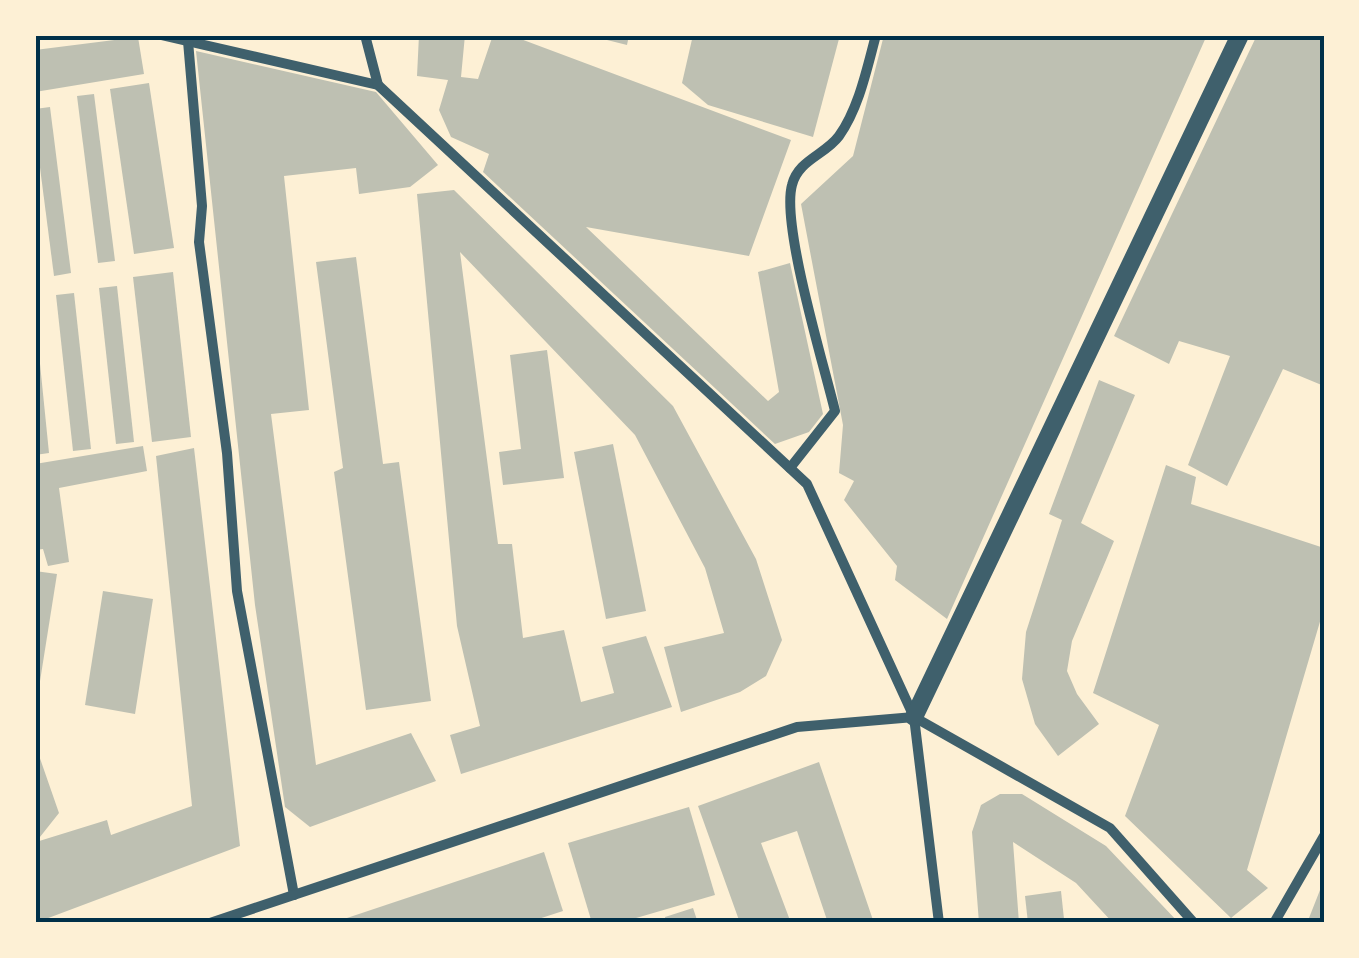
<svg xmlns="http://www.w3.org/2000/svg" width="1359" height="958" font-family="'Space Grotesk',sans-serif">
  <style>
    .building { fill: #bec0b2 }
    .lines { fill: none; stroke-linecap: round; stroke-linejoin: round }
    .minor { stroke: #3f606c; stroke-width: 10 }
    .tertiary { stroke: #3f606c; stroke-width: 18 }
    .neatline { fill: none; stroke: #003049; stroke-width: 4 }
  </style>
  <rect width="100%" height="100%" fill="#fdf0d5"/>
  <!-- building -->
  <g class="building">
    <path d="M419,35H465L461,77L478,79L493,35H510L791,140L749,256L586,227L768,401L779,392L758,272L790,263L823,414L809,432L775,444L483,172L489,154L451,137L439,110L448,80L417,76Z"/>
    <path d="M587,35H629L627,45Z"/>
    <path d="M693,35H840L813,137L708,105L682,83Z"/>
    <path d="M884,35H1207L947,619L895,580L897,566L844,500L854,481L839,473L843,425L801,204L853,156Z"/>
    <path d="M1257,35H1324V386L1283,369L1227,486L1188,465L1230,356L1179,341L1169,364L1114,336Z"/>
    <path d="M138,37L144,74L35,92V50Z"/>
    <path d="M196,51L376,92L438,165L410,187L359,194L356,168L284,176L309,410L271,414L316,765L411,733L436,781L310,827L285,807L255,605Z"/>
    <path d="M149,83L174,248L134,254L110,89Z"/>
    <path d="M94,94L115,261L98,263L77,96Z"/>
    <path d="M50,107L71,273L54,276L35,129V109Z"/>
    <path d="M454,190L673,406L756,559L782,640L766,676L740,692L681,712L664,647L724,633L705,568L635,435L460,252L498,544H512L523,638L564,630L581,702L614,693L602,647L646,636L672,707L461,774L450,735L480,726L457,626L417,194Z"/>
    <path d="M356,257L383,464L399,462L431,701L366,710L334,472L343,468L316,262Z"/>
    <path d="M173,272L191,437L152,442L133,277Z"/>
    <path d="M117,286L134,442L116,444L99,288Z"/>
    <path d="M74,293L91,449L73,451L56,295Z"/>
    <path d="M35,344H38L49,453L35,455Z"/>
    <path d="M547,350L564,478L503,485L499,452L521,449L510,355Z"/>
    <path d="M1099,380L1135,395L1081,523L1114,541L1072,641L1067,671L1077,694L1099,724L1058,756L1035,724L1022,679L1026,632L1062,520L1049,514Z"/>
    <path d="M613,444L646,611L606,619L574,452Z"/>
    <path d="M143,446L147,471L59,488L69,562L48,566L43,549L35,550V464Z"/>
    <path d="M194,448L240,846L35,923V744L59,813L36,842L107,820L111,835L192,806L156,456Z"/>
    <path d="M1166,465L1196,477L1191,504L1324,548V608L1247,870L1268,888L1231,918L1125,816L1159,725L1093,693Z"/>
    <path d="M35,571L57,574L37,700H35Z"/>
    <path d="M103,591L153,599L135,714L85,705Z"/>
    <path d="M819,762L874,923H828L797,831L761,843L791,923H740L698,806Z"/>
    <path d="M1000,794H1022L1106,846L1179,923H1113L1076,883L1013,842L1019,923H979L972,832L981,805Z"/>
    <path d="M689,807L715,895L619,923H592L568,843Z"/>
    <path d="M544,852L563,911L526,923H332Z"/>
    <path d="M1324,880V923H1307Z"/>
    <path d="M1061,891L1064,919L1028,923L1025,896Z"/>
    <path d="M693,908L698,923H666L665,917Z"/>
  </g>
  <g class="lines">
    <!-- minor -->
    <g class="minor">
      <path d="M161,35L378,85L807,484L914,717L939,923"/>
      <path d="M365,35L378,85"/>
      <path d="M188,41L202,206L199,242L227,453L237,591L294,895"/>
      <path d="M790,468L835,411C824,365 781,225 792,185C798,160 825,155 839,136C859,108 867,68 876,35"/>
      <path d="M210,923L797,727L914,717L1110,828L1194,923"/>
      <path d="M1274,923L1324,836"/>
    </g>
    <!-- tertiary -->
    <path class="tertiary" d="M914,717L1240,35"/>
  </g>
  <!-- border -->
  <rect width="1359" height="958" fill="none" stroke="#fdf0d5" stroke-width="75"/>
  <rect x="38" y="38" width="1284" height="882" class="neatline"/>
</svg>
